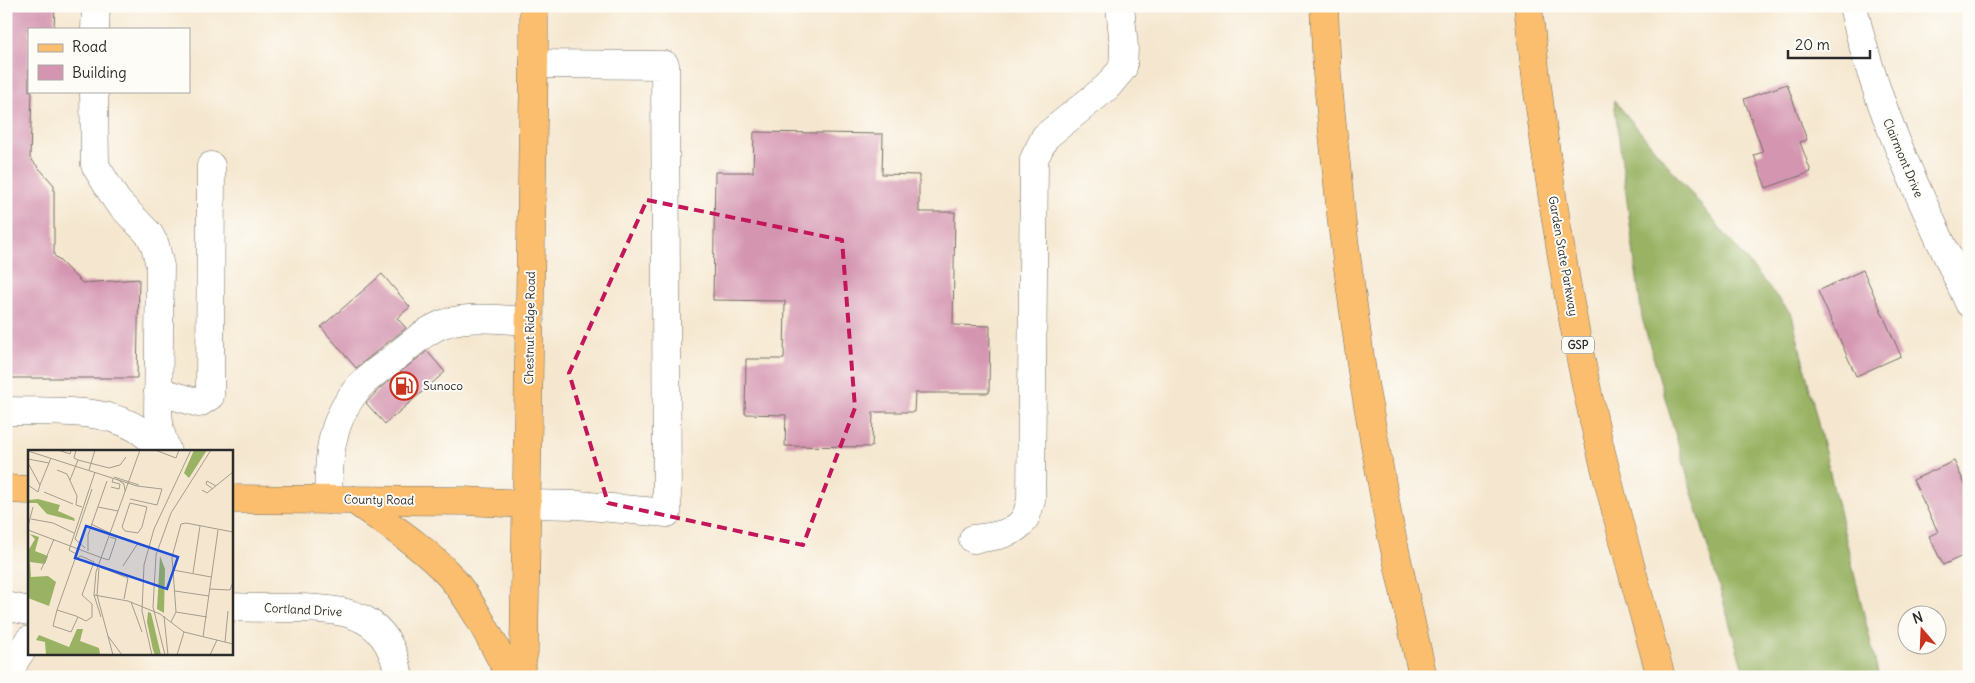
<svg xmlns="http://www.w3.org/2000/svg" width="1975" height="683" font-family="Delius,sans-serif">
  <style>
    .forest { fill: #99b263; stroke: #626e47 }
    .building { fill: #d495b0 }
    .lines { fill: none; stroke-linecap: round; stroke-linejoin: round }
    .minor-casing { stroke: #726d64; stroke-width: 29 }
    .major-casing { stroke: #726d64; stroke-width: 29 }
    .highway-casing { stroke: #726d64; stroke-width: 29 }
    .minor { stroke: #fff; stroke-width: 28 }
    .major { stroke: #fabe6e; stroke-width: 28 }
    .highway { stroke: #fabe6e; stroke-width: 28 }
    .marked { fill: none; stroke: #c2185b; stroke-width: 4; stroke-dasharray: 10 6; stroke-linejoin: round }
    .labels { text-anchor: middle; stroke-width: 4; stroke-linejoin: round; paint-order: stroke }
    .shield { fill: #fdfcf7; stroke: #6a6a68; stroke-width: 1 }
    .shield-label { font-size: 11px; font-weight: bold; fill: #2b2b2b }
    .street-label { font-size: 12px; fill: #2b2b2b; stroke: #fdfcf7 }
    .poi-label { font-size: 12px; fill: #2b2b2b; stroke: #fdfcf7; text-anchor: start }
    .inset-road { fill: none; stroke: #a49c8d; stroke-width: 1 }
    .view { fill: #1d4ed8; fill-opacity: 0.15; stroke: #1d4ed8; stroke-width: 2.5 }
    .inset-edge { fill: none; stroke: #2b2b2b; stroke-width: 2.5 }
  </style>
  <rect width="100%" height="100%" fill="#fdfcf7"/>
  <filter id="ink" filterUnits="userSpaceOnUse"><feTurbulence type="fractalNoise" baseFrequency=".02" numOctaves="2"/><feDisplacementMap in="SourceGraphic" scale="10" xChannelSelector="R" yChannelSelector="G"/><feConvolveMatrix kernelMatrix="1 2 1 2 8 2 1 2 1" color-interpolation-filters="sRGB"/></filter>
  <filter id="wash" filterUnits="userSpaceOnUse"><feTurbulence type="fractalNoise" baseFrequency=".0096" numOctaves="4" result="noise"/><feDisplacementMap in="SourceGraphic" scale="20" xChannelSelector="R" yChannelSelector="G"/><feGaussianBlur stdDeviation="1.12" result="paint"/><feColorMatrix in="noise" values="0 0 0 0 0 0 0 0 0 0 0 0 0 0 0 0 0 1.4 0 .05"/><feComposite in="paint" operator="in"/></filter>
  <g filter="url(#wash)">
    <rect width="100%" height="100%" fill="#f5e7cf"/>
    <!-- forest -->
    <path class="forest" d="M1614,100L1792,315L1879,677H1745L1642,318Z"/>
    <g id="blocks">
      <!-- building -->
      <g class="building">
        <path d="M6,6H55L54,29H29V91H32L30,158L54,185V255L82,283L139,279L137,378H6Z"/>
        <path d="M1787,84L1807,140L1800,142L1811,172L1766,188L1754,155L1763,152L1744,99Z"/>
        <path d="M754,132L883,134L882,174L919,175V212H955L953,325L990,326L989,393H915L914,412H873L872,447L785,446L786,415L745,414L746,359H784L785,301L713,300L715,172H753Z"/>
        <path d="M1863,270L1901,356L1856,376L1818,291Z"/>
        <path d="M382,274L410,307L397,318L406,328L356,368L321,327Z"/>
        <path d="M427,351L445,372L385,424L366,403L380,388Z"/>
        <path d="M1954,461L1969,493V553L1943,565L1929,536L1938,532L1913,480Z"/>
      </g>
    </g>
  </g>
  <g filter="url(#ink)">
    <use href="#blocks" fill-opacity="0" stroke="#726d64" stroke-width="1"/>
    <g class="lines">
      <!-- minor casing -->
      <g class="minor-casing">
        <g id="minor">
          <path d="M1853,6C1877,114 1924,204 1969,303"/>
          <path d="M95,29L96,6"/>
          <path d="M94,91L95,165L117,201L149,234L155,245L160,266L158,413L160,431L167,452"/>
          <path d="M158,391L199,403L210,396L211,166"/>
          <path d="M6,411C47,412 100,407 136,428C146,434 156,444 166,452"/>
          <path d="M328,500C329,457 329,423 358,388C367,377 381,368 393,359C410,345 425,330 446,323C472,315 503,320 530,321"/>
          <path d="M527,504L578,505L667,513L665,65L534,64"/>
          <path d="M973,539C991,537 1017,535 1026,516C1028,512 1029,506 1031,501L1034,159L1045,137L1107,87L1123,68L1124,47L1120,6"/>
          <path d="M6,606L29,611"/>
          <path d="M231,607C253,608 275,608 297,608C350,609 389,615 399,677"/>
          <path d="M9,677L15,660L29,640"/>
        </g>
      </g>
      <!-- major casing -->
      <g class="major-casing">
        <g id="major">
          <path d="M6,489L29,490"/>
          <path d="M231,499L465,501L527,504"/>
          <path d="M354,500C387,524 423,546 450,576C475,605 492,643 511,677"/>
          <path d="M519,677L524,651L534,64V6"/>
        </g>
      </g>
      <!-- highway casing -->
      <g class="highway-casing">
        <g id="highway">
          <path d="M1324,6L1327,74L1342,224L1362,372L1389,523L1423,677"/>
          <path d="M1528,6C1542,138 1561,269 1589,399C1609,492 1636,585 1661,677"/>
        </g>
      </g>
      <!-- minor -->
      <use href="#minor" class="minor"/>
      <!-- major -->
      <use href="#major" class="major"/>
      <!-- highway -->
      <use href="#highway" class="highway"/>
    </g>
  </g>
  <!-- marked area -->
  <path class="marked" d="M647,200L842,240L855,408L803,545L608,503L569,373Z"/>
  <!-- icons -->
  <defs>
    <g id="fuel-ring" transform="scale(1.4375)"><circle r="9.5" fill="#fdfcf7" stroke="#c8321e" stroke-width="1.5"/><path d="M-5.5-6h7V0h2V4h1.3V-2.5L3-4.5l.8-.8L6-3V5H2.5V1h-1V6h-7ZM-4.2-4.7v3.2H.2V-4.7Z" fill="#c8321e"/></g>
  </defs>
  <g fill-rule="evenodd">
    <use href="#fuel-ring" x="404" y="386"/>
  </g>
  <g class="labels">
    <!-- shield labels -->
    <rect class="shield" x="1562" y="336.5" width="32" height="17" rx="4"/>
    <g class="shield-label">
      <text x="1578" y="349">GSP</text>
    </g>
    <!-- street labels -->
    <g class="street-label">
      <text transform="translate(1903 158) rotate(67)" y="4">Clairmont Drive</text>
      <text transform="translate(1563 256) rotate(80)" y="4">Garden State Parkway</text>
      <text transform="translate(530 328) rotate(-89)" y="4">Chestnut Ridge Road</text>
      <text transform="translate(379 500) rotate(1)" y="4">County Road</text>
      <text transform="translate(303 610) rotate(3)" y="4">Cortland Drive</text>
    </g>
    <!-- poi labels -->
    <g class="poi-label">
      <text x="423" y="390">Sunoco</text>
    </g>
  </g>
  <!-- overview -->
  <g transform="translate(28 450)">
    <rect width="205" height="205" fill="#f5e7cf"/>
    <path d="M166,0H179L161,28L156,23ZM10,49L32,55L30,61L46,68L47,71L19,64L9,53H0V50ZM2,84L11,87L7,101L20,106L17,114L2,112L3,127L20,126L28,132L21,156L0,148V101L7,89ZM132,106L137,119L136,163L129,159ZM120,162L123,163L133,205H127L125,200L119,172ZM49,179H55L52,191L71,198L72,204L18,205L17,192L8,190L11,185L41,197Z" fill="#99b263"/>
    <path class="inset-road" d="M30,0L42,4L43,0M112,0L68,122L66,145L100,151L132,164L156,182L205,194M127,0L148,8L151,0M0,1L109,36L134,39L129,55L102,49M0,9L21,13M50,10L81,18L92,15L98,7M0,13L12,35L23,8M29,20L39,24L49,46L48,55L54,57M61,20L67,0M86,27L111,35M89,29L96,34L97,41M42,30L50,10L46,8L48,0M0,35L10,42L12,35M83,37L91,39L92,34L84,32L85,29M185,39L178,34L179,31L188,36M174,40L179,43L205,22M16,42L45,54M102,53L119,57L114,77L110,83L97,81L94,77ZM70,57L90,61M3,69L25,73L46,83M63,74L82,83M0,76L5,57M0,80L74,108M57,98L47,89L64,39M60,101V85L79,31M50,105L41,100L67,22M74,108L81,110L88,89L82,87M95,116L110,93M72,117L100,128L96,149M13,120L26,89M145,120L183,127M165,123L172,76M181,139L202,140L205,132M147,141L181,146M66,145L73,167M69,145L85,205M69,145L71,118M103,152L114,182M29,160L48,166L58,171L64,167V154L54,145L66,112L53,106L47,109L29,160L25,176L43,182L50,167M148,162L179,167M136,166L140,205M143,172L148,162L144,107L153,74L158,73L205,82M80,186L94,205M175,187L190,80M197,192L200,161M124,205L114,161L116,115L126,79L163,0M137,205L125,157L128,105L143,63L183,0M149,205L156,182M182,205L189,190"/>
    <path class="view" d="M58,76L150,107L139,139L47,108Z"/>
    <rect width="205" height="205" class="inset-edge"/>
  </g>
  <!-- margin -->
  <rect width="1975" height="683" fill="none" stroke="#fdfcf7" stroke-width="25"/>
  <!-- legend -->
  <rect x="28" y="28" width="162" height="65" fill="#fdfcf7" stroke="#a9a8a5"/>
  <rect x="38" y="44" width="25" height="8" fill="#fabe6e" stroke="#a9a8a5"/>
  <text x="72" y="52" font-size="15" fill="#2b2b2b">Road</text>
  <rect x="38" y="65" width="25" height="15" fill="#d495b0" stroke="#a9a8a5"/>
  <text x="72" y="78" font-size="15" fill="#2b2b2b">Building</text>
  <!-- north arrow -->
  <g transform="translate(1922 630) rotate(341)"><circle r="24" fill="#fdfcf7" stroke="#a9a8a5"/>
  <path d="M0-4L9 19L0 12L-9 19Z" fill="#c8321e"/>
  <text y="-8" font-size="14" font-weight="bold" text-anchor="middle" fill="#2b2b2b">N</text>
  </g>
  <!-- scale -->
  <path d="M1788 50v8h82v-8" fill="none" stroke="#2b2b2b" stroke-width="2.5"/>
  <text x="1795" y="50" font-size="15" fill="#2b2b2b" stroke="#fdfcf7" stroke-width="4" paint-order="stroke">20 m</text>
</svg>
